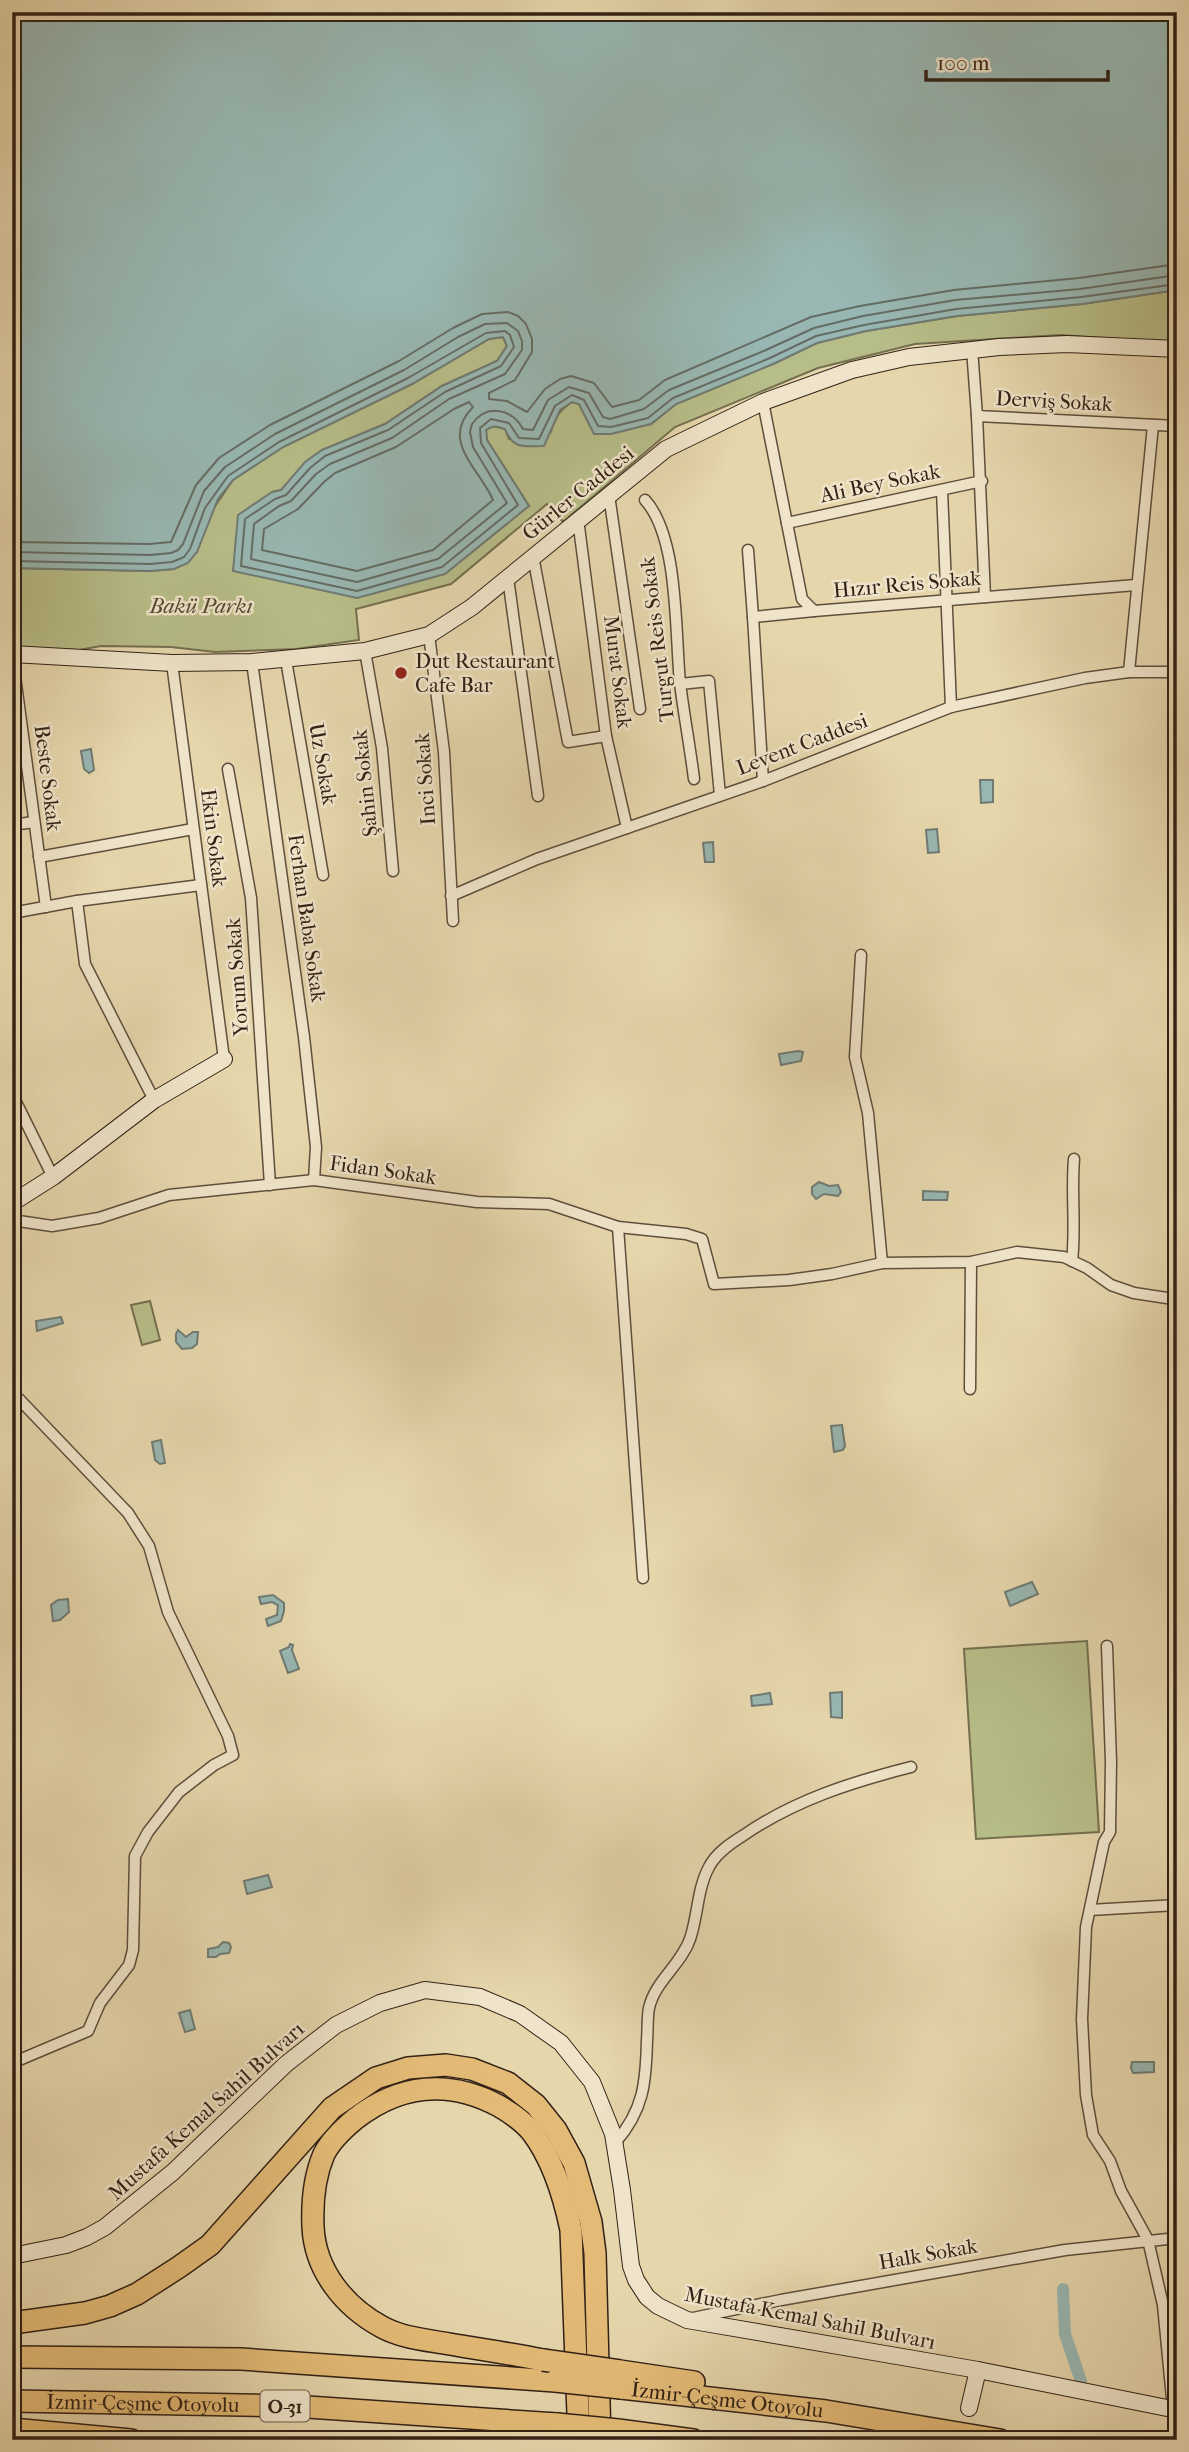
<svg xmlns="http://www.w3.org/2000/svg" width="1189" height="2452" font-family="'IM FELL French Canon',serif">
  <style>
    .green { fill: #b7bd88; stroke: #746f4f; stroke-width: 2 }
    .water { fill: #98b7b2; stroke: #6f7b74; stroke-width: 2 }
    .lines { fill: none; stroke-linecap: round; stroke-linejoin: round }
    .shore { stroke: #656c64; stroke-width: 2 }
    .canal { stroke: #98b7b2; stroke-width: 12 }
    .street-casing { stroke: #5f4e3c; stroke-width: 13 }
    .secondary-casing { stroke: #322116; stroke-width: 18 }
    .highway-casing { stroke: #322116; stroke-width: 24 }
    .street { stroke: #efe4c9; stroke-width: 10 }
    .secondary { stroke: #efe4c9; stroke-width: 16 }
    .highway { stroke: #e3bb76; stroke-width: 21 }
    .highway-bridge-casing { stroke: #322116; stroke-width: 24; stroke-linecap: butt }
    .highway-bridge { stroke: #e3bb76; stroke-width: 21 }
    .poi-dot { fill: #8f2418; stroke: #efe4c9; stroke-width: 2.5 }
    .labels { text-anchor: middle; stroke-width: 5; stroke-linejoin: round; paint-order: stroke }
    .shield { fill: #efe4c9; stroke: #6b5c4c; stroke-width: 2 }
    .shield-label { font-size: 19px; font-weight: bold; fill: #322116 }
    .street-label { font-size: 21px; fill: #322116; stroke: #efe4c9 }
    .park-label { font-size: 21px; font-style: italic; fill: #534832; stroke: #efe4c9 }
    .poi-label { font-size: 21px; fill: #322116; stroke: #efe4c9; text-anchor: start }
  </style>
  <rect width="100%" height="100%" fill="#e6d6ac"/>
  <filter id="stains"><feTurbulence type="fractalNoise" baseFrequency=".00286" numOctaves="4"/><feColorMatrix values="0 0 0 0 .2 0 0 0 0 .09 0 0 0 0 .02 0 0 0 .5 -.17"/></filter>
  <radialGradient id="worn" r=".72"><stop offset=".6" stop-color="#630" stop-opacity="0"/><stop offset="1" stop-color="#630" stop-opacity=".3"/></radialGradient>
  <!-- green -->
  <g class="green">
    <path d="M1177,290V343L1060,335L915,344L818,368L675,427L563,522L547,504L451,584L356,609L359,640L296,649L215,652L171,647L101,646L79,650L12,647V568L150,571L174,569L197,552L211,512L233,480L283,447L412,384L489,339L503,337L507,346L497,361L442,386L385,424L322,450L281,490L272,492L529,506L487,440L486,430L493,426L505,429L509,439L551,432C554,418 559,411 572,402L579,404L594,433L651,424L676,404L773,364L817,343L866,331L957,316L1082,304Z"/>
    <path d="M150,1301L160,1340L142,1345L131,1305Z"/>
    <path d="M1087,1641L1099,1832L976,1839L964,1649Z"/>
  </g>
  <!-- water -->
  <g class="water">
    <path d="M12,12H1177V290L1082,304L957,316L866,331L817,343L773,364L676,404L651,424L611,434H594L579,404L572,402L560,410L544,446C524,446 513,450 505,429C496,426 494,425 486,430L487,440L529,506L445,574L357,598L233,571L238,515L272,492L281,490L305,462L322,450L385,424L442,386L497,361L507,346L503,337L489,339L412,384L283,447L233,480L218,499L197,552L188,563L174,569L150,571L12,568Z"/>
    <path d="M91,749L94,770L89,773L84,769L81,751Z"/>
    <path d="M980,780H993V802L981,803Z"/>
    <path d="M937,829L939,852L928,853L926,830Z"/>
    <path d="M713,842L714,862H705L703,843Z"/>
    <path d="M798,1051L803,1052L801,1061L781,1065L779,1054Z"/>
    <path d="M819,1182L829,1186L838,1185L841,1192L838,1196L824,1194L816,1199L812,1194V1187Z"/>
    <path d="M923,1191L948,1192L947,1200H923Z"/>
    <path d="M61,1317L63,1323L37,1331L36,1321Z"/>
    <path d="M178,1330L186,1337L193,1332H198L197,1344L192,1348L182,1349L176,1342V1334Z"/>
    <path d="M842,1425L845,1446L843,1450L834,1452L831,1426Z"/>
    <path d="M161,1440L165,1463L160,1464L155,1460L152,1442Z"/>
    <path d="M1032,1582L1038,1594L1010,1606L1005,1592Z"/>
    <path d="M273,1595L284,1603V1611L281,1621L268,1626L266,1619L277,1615L278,1605L272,1602L261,1604L259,1597Z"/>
    <path d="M68,1599L69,1612L60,1620L53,1621L51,1605L58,1600Z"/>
    <path d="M290,1644L293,1645L292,1650L299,1669L288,1673L280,1651L289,1647Z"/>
    <path d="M842,1692V1718L831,1717L830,1693Z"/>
    <path d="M770,1693L772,1704L752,1706L751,1696Z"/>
    <path d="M268,1875L272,1887L247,1894L244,1881Z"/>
    <path d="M223,1942L229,1943L231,1947L229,1953L220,1954L216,1957H208V1949L218,1947Z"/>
    <path d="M190,2010L195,2029L185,2032L179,2013Z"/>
    <path d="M1132,2062H1154V2072L1133,2073L1131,2068Z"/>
  </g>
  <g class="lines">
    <!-- shore -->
    <g class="shore">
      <path d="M469,402L473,407C439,441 480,469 493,500L433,550L357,571L262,550L264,529L298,509L324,482L335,473L396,447L454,409Z"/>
      <path d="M12,542L149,544L171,542L196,485L219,458L270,425L399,361L453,328L482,314L508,312L518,316L526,324L532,339V352L515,380L489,393V399L507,401L527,412L545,389L560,379L571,376L594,383L612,407L639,400L665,380L811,317L860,306L954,290L1079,278L1177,264"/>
      <path d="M12,552L150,555L171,553L178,550L183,544L204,491L225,467L275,434L404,370L458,337L485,324L507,323L518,331L522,341V350L505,374L449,399L392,438L330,464L316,474L291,501L279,506L254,524L251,559L357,582L438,559L507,503L473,447L470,432L472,424C487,403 512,409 523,429L533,430L548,400L569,387L589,393L603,417L610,419L644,409L669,390L766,350L814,328L863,316L955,300L1080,289L1177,275"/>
      <path d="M12,561L150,564L172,562L184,557L190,549L205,508L228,476L279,442L408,378L486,333L505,331L510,335L514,347L501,366L445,392L388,430L325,456L310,468L286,495L275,499L245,519L241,566L357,591L442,567L518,505L481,443L480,428L491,419L509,423L519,438L539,439L555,406L572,395L584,400L598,426L611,427L648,418L673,398L770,358L816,336L864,325L956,309L1081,297L1177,284"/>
    </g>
    <!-- canal -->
    <path class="canal" d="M1063,2289L1065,2334L1081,2381"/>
    <!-- street casing -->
    <g class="street-casing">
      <g id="street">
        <path d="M972,349L977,416L1177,426"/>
        <path d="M763,402L802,599L814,611L1136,585"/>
        <path d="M977,416L985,597"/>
        <path d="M942,490L951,707"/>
        <path d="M609,495L640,709"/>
        <path d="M645,500C679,537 675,633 680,683C684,715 690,747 694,779"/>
        <path d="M578,519L606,736L627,828"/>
        <path d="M787,523L982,481"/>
        <path d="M748,550L753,617"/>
        <path d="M533,556L568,742L606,736"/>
        <path d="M508,578L538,796"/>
        <path d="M429,635L444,752L453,921"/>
        <path d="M365,651L382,748L393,871"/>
        <path d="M12,654L46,907"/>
        <path d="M286,660L323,875"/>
        <path d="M252,662L304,1037L316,1147L314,1180"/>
        <path d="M172,663L224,1059"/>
        <path d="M1129,672L1153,425"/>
        <path d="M680,684L709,681L720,795"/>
        <path d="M228,769L251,898L270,1185"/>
        <path d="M763,781L753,617L814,611"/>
        <path d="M12,825L34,822"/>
        <path d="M39,857L193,829"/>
        <path d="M451,896L537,859L763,781L951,707L1085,678L1129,672H1177"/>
        <path d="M77,901L85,964L154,1100"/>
        <path d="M12,913L77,901L201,885"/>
        <path d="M861,955L855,1057L868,1113L882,1263"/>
        <path d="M12,1094L53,1177"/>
        <path d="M12,1220L52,1226L99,1218L169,1195L314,1180L477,1202L549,1204L618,1227L686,1234L702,1239L714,1284L789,1280L832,1274L882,1263L971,1262L1017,1252L1064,1257L1087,1268L1111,1285L1134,1293L1167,1298"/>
        <path d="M618,1227L643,1578"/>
        <path d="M1072,1261C1076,1227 1071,1193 1074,1159"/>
        <path d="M970,1389L971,1262"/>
        <path d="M12,1396L19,1399L128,1513L149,1546L168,1612L228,1736L233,1755L214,1765L179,1792L148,1832L135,1856L133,1950L129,1965L100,2003L88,2031L12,2063"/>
        <path d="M1107,1646L1111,1762L1110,1832L1104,1842L1086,1927L1082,2019L1086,2095L1093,2135L1110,2161L1121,2191L1148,2240L1163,2305L1173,2409"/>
        <path d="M1090,1910L1177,1905"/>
        <path d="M615,2143C644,2110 646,2082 647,2040C648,2029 647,2018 649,2008C655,1981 681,1965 690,1939C698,1916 697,1889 709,1867C716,1853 731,1843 744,1835C795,1800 852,1782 911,1767"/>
        <path d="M693,2318L781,2300L1065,2250L1177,2238"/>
      </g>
    </g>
    <!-- secondary casing -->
    <g class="secondary-casing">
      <g id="secondary">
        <path d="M12,654L172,663L252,662L365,651L429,635L472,607L666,449L763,402L852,370L909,357L999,347L1067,344L1177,349"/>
        <path d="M12,1203L53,1177L154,1100L224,1059"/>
        <path d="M12,2256L66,2245L87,2237L105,2227L173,2172L286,2064L336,2025L380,2003L425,1990L480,1997L520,2014L561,2043L592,2082L613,2134L622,2190L631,2266L636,2280L647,2297L658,2306L687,2320L978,2370L1177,2410"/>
        <path d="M969,2408L978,2370"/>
      </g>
    </g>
    <!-- highway casing -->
    <g class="highway-casing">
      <g id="highway">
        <path d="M12,2323L85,2313L110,2306L137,2294L179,2267L210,2245L332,2108L376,2078L408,2068L446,2065L472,2069L508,2083L536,2105L556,2130L574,2163L591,2222L595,2253L600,2440"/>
        <path d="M12,2357L241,2359L555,2381"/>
        <path d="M543,2360C512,2354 480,2349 449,2344C427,2340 402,2338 382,2327C345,2307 315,2271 313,2227C312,2203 314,2177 324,2154C331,2140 343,2129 355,2119C400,2084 449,2079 499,2106C511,2113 523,2121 532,2132C553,2160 564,2196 571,2230L579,2440"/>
        <path d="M620,2371L694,2382"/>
        <path id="s1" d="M621,2388L826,2411L1000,2440"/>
        <path id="s2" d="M12,2401L293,2406L557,2424"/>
        <path d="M12,2429L131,2440"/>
        <path d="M618,2430L693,2440"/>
      </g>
    </g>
    <!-- street -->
    <use href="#street" class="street"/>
    <!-- secondary -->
    <use href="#secondary" class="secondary"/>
    <!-- highway -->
    <use href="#highway" class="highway"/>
    <!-- highway-bridge casing -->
    <g class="highway-bridge-casing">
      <g id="highway-bridge">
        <path d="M543,2360L620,2371"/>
        <path d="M555,2381L621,2388"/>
        <path d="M557,2424L618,2430"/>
      </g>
    </g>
    <!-- highway-bridge -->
    <use href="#highway-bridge" class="highway-bridge"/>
  </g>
  <!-- markers -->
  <circle class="poi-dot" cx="401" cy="673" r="7"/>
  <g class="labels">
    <!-- shield labels -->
    <rect class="shield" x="260.5" y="2390.5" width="49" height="31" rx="5"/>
    <g class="shield-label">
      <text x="285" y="2413">O-31</text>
    </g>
    <!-- street labels -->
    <g class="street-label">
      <text transform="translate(1054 401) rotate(3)" y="7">Derviş Sokak</text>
      <text transform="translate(880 483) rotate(-12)" y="7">Ali Bey Sokak</text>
      <text transform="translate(578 493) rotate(-39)" y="7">Gürler Caddesi</text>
      <text transform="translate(907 584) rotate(-5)" y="7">Hızır Reis Sokak</text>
      <text transform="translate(657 639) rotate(-97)" y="7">Turgut Reis Sokak</text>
      <text transform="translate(618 672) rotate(83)" y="7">Murat Sokak</text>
      <text transform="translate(802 744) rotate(-21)" y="7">Levent Caddesi</text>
      <text transform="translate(323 764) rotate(80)" y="7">Uz Sokak</text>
      <text transform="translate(48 778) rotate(83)" y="7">Beste Sokak</text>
      <text transform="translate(425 779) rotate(-94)" y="7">Inci Sokak</text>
      <text transform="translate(365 783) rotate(-96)" y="7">Şahin Sokak</text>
      <text transform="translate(214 838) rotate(83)" y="7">Ekin Sokak</text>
      <text transform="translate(307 918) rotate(82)" y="7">Ferhan Baba Sokak</text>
      <text transform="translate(237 977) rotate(-94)" y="7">Yorum Sokak</text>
      <text transform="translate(383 1170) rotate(8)" y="7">Fidan Sokak</text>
      <text transform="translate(206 2111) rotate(-42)" y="7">Mustafa Kemal Sahil Bulvarı</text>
      <text transform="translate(928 2254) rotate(-10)" y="7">Halk Sokak</text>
      <text transform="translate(810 2318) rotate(11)" y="7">Mustafa Kemal Sahil Bulvarı</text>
      <text dy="7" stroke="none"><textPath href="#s1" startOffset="107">İzmir-Çeşme Otoyolu</textPath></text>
      <text dy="7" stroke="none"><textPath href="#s2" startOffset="131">İzmir-Çeşme Otoyolu</textPath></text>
    </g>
    <!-- park labels -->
    <g class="park-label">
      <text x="201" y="613">Bakü Parkı</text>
    </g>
    <!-- poi labels -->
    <g class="poi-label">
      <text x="415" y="668">Dut Restaurant<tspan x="415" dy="24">Cafe Bar</tspan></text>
    </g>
  </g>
  <!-- margin -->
  <rect width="1189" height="2452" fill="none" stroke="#e6d6ac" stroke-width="42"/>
  <rect x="14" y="14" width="1161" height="2424" fill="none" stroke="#322116" stroke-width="3.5"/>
  <rect x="21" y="21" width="1147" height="2410" fill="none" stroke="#322116" stroke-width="2"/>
  <!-- scale -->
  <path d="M926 70v10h182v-10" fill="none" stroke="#322116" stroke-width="3.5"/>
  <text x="937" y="70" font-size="21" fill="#322116" stroke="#efe4c9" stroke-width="5" paint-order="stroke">100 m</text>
  <rect width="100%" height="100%" filter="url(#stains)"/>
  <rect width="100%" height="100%" fill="url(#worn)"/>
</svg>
